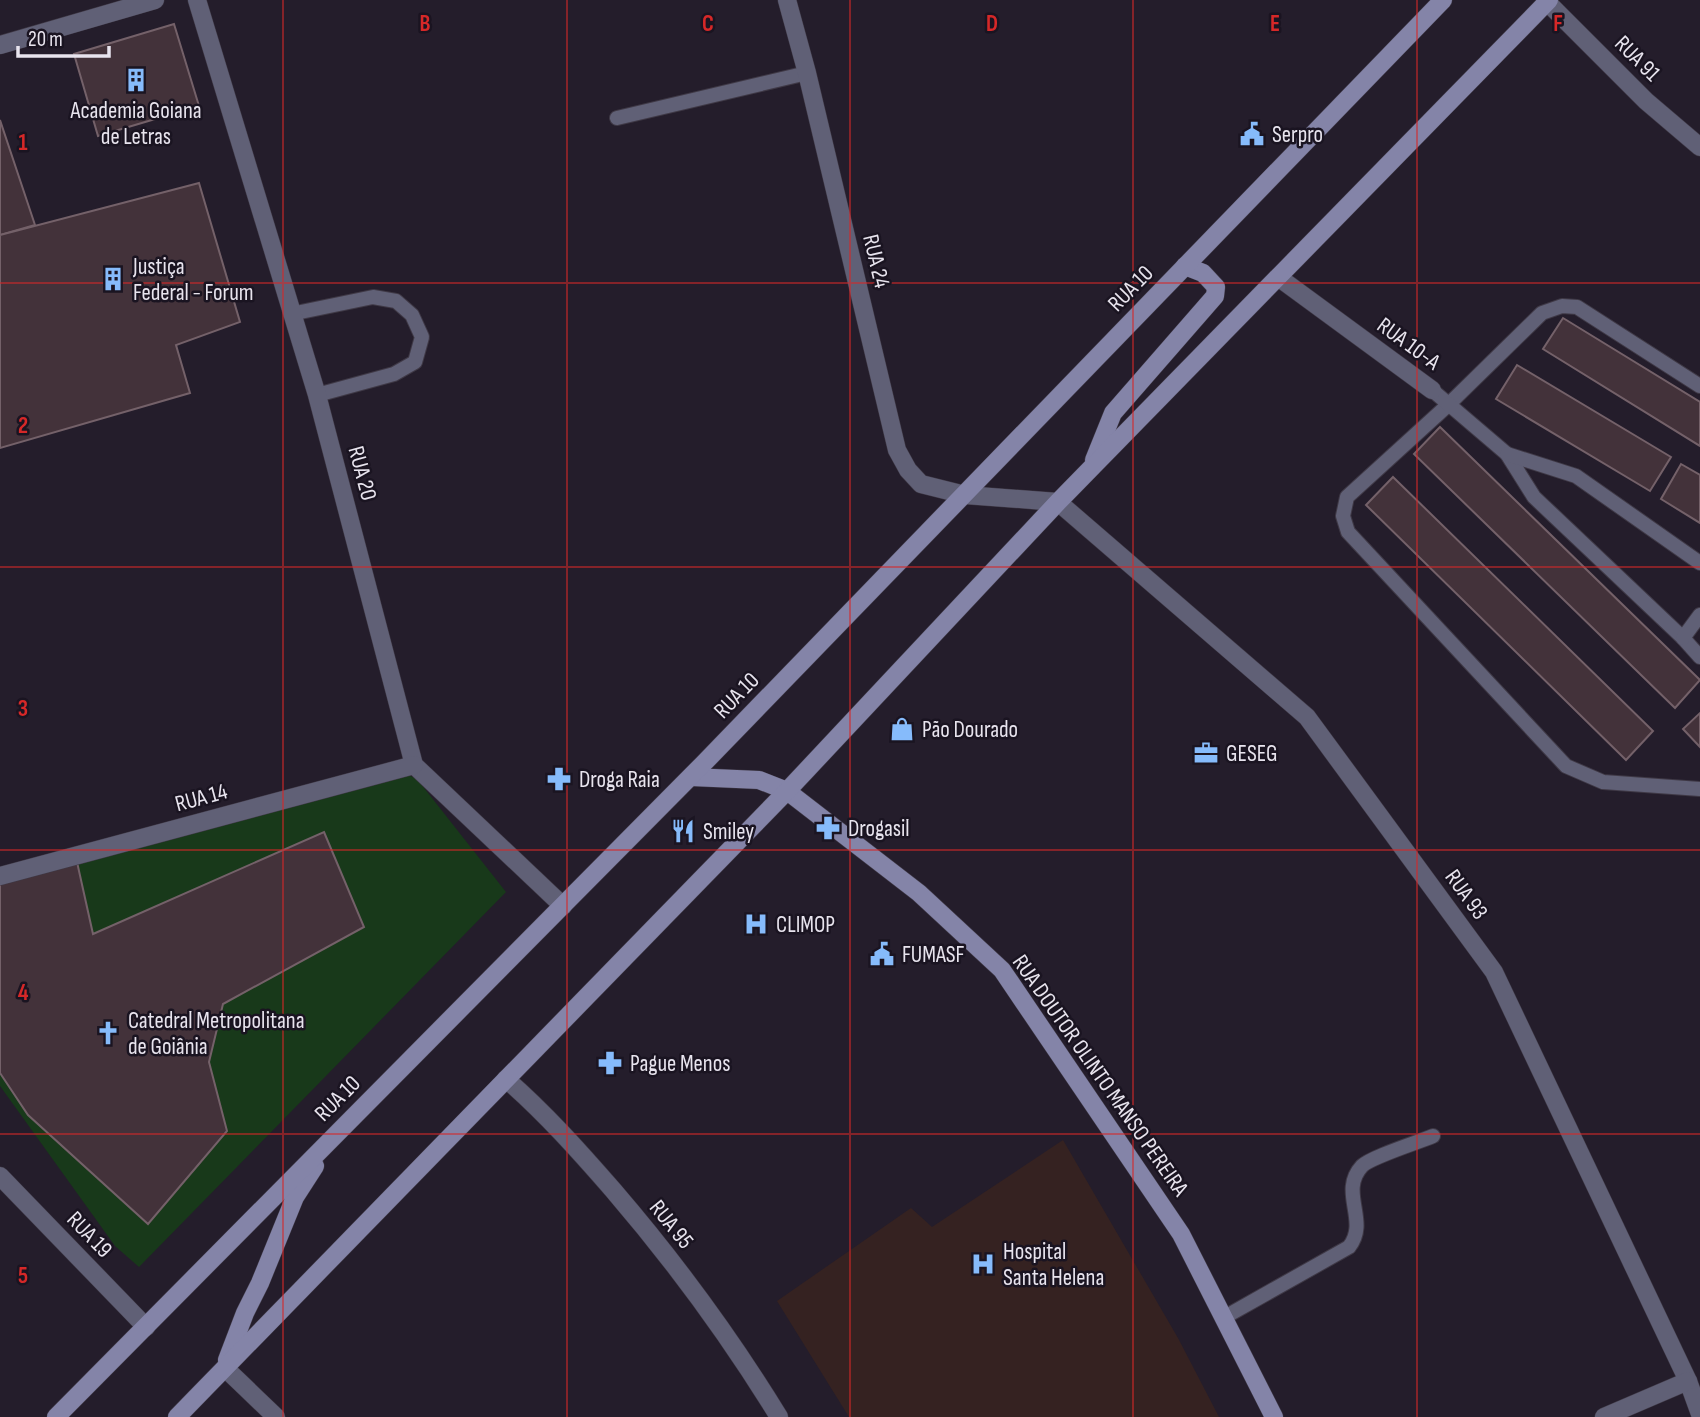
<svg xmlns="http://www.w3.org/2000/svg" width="1700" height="1417" font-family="'Sofia Sans Condensed',sans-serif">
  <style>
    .medical { fill: #352221 }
    .green { fill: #18391a }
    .building { fill: #43323a; stroke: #746169; stroke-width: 2 }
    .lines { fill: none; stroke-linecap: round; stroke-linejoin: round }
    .service-casing { stroke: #3f3946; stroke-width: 16 }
    .minor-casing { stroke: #3f3946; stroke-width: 19 }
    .tertiary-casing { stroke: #3f3946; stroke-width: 19 }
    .secondary-casing { stroke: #3f3946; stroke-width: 19 }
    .service { stroke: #606076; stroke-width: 14 }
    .minor { stroke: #606076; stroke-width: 18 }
    .tertiary { stroke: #606076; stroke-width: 18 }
    .secondary { stroke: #8484a8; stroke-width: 18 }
    .grid { fill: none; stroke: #d62828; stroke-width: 2; stroke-opacity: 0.55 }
    .labels { text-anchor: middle; stroke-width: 5; stroke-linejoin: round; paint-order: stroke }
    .street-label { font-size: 23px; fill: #e8e4ee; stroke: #1a1421 }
    .poi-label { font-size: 23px; fill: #e8e4ee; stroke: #1a1421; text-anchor: start }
    .grid-label { font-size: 23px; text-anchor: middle; font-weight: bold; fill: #d62828; stroke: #1a1421; stroke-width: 5; stroke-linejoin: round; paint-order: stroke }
  </style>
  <rect width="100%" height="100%" fill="#241d2b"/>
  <!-- medical -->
  <path class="medical" d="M1063,1140L1178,1338L1219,1417H849L777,1301L911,1208L932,1227Z"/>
  <!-- green -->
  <path class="green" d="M384,764L417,779L506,892L139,1267L115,1246L0,1086V885Z"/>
  <!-- building -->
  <g class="building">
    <path d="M174,24L199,106L98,136L74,54Z"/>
    <path d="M0,120L35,225L0,235Z"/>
    <path d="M199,183L240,322L176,345L190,393L0,448V235Z"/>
    <path d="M1563,318L1700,402V446L1543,349Z"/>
    <path d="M1517,365L1671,457L1650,491L1496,399Z"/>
    <path d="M1440,427L1700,680L1675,708L1414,454Z"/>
    <path d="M1681,464L1700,475V523L1661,499Z"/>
    <path d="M1393,477L1653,731L1626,760L1366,505Z"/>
    <path d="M1700,713V747L1683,729Z"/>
    <path d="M324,832L364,927L223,1004L209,1062L227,1131L148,1224L28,1115L0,1073V881L77,862L93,934Z"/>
  </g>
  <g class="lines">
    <!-- service casing -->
    <g class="service-casing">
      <g id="service">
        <path d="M617,118L807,73"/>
        <path d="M291,314L373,297L396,301L412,315L422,337L415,362L394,374L317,395"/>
        <path d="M1700,386L1577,307L1562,306L1542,313L1448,405L1347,497L1343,516L1348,532L1566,766L1603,782L1700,789"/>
        <path d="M1432,390L1507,454L1534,497L1683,638L1700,657"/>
        <path d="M1507,454L1576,476L1700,563"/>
        <path d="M1683,638L1700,615"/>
        <path d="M1223,1318L1349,1247C1370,1221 1338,1192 1362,1166C1371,1157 1419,1142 1433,1136"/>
      </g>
    </g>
    <!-- minor casing -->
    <g class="minor-casing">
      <g id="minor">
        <path d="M197,0L317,395L414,765L563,906"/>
        <path d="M787,0L807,73L897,450L908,470L921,484L965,495L1058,502L1307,717L1494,972L1688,1381L1700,1414"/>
        <path d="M0,45L155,0"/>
        <path d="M1278,277L1432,390"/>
        <path d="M0,876L414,765"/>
        <path d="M506,1079C545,1113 579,1151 613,1190C674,1261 730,1337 779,1417"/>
        <path d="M0,1176L146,1327"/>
        <path d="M225,1368L276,1417"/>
        <path d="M1604,1417L1688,1381"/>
      </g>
    </g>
    <!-- tertiary casing -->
    <g class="tertiary-casing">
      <path id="tertiary" d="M1545,0L1646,101L1700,147"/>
    </g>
    <!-- secondary casing -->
    <g class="secondary-casing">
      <g id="secondary">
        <path d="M1094,460L1113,413L1215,296L1216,287L1203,273L1185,266"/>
        <path d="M691,777L759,780L787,791L919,893L1002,970L1181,1234L1274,1417"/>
        <path d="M227,1360L245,1313L260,1283L295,1197L315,1166"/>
        <path d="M56,1417L703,764L1443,0"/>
        <path d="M177,1417L787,791L1058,502L1549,0"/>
      </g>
    </g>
    <!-- service -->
    <use href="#service" class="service"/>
    <!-- minor -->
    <use href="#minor" class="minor"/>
    <!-- tertiary -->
    <use href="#tertiary" class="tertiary"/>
    <!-- secondary -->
    <use href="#secondary" class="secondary"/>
  </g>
  <!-- grid -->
  <path class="grid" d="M283,0V1417M567,0V1417M850,0V1417M1133,0V1417M1417,0V1417M0,283H1700M0,567H1700M0,850H1700M0,1134H1700"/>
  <!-- icons -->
  <defs>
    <g id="building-bare" transform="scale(1.89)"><path d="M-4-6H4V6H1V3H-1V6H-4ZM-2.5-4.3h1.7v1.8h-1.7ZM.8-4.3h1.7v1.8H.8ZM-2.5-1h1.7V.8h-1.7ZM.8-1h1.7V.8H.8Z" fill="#86bbfb" stroke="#1a1421" stroke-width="2.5" paint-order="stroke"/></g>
    <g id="civic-bare" transform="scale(1.89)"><path d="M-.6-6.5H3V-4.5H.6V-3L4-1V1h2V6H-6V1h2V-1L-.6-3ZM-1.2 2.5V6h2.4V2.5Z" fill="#86bbfb" stroke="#1a1421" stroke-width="2.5" paint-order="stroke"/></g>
    <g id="shop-bare" transform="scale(1.89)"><path d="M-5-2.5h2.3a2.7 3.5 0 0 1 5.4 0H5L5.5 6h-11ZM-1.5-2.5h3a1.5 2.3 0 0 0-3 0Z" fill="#86bbfb" stroke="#1a1421" stroke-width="2.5" paint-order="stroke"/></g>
    <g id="office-bare" transform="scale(1.89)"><path d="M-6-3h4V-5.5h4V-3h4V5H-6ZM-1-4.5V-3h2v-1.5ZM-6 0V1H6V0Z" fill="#86bbfb" stroke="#1a1421" stroke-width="2.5" paint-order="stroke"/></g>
    <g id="pharmacy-bare" transform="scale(1.89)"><path d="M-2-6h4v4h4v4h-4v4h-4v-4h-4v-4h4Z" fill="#86bbfb" stroke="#1a1421" stroke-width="2.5" paint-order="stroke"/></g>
    <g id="restaurant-bare" transform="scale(1.89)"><path d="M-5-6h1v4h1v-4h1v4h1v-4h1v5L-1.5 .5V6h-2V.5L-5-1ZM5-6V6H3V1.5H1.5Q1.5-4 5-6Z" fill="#86bbfb" stroke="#1a1421" stroke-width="2.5" paint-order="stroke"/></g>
    <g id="hospital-bare" transform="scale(1.89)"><path d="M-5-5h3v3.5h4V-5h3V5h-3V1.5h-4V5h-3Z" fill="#86bbfb" stroke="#1a1421" stroke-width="2.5" paint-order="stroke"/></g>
    <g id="church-bare" transform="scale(1.89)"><path d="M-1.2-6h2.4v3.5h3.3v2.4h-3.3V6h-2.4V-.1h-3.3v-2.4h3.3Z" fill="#86bbfb" stroke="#1a1421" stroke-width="2.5" paint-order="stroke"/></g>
  </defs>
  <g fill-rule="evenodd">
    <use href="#building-bare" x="136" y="80"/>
    <use href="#civic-bare" x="1252" y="134"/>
    <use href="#building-bare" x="113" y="279"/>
    <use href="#shop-bare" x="902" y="729"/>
    <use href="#office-bare" x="1206" y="753"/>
    <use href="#pharmacy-bare" x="559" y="779"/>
    <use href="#pharmacy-bare" x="828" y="828"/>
    <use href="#restaurant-bare" x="683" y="831"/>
    <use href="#hospital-bare" x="756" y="924"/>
    <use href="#civic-bare" x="882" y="954"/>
    <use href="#church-bare" x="108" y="1033"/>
    <use href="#pharmacy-bare" x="610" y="1063"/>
    <use href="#hospital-bare" x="983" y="1264"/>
  </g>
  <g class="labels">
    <!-- street labels -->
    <g class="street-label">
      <text transform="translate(1638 58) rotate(45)" y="8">RUA 91</text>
      <text transform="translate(877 261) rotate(77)" y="8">RUA 24</text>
      <text transform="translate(1130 288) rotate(-46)" y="8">RUA 10</text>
      <text transform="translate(1409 343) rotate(36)" y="8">RUA 10-A</text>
      <text transform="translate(363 473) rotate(75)" y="8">RUA 20</text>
      <text transform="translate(736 695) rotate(-46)" y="8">RUA 10</text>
      <text transform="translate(201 797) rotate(-15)" y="8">RUA 14</text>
      <text transform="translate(1467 894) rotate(54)" y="8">RUA 93</text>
      <text transform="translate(1101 1075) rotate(55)" y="8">RUA DOUTOR OLINTO MANSO PEREIRA</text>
      <text transform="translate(337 1098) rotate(-45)" y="8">RUA 10</text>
      <text transform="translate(672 1224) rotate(51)" y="8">RUA 95</text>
      <text transform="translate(90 1234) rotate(46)" y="8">RUA 19</text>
    </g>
    <!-- poi labels -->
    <g class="poi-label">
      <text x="136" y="118" text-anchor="middle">Academia Goiana<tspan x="136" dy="26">de Letras</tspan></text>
      <text x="1272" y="142">Serpro</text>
      <text x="133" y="274">Justiça<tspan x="133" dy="26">Federal - Forum</tspan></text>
      <text x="922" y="737">Pão Dourado</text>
      <text x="1226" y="761">GESEG</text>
      <text x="579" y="787">Droga Raia</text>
      <text x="848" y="836">Drogasil</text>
      <text x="703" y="839">Smiley</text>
      <text x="776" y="932">CLIMOP</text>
      <text x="902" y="962">FUMASF</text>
      <text x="128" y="1028">Catedral Metropolitana<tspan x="128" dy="26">de Goiânia</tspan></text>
      <text x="630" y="1071">Pague Menos</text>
      <text x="1003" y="1259">Hospital<tspan x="1003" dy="26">Santa Helena</tspan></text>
    </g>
  </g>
  <g class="grid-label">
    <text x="425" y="31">B</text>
    <text x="708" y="31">C</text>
    <text x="992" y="31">D</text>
    <text x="1275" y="31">E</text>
    <text x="1558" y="31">F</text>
    <text x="23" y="150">1</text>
    <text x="23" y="433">2</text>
    <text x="23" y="716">3</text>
    <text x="23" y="1000">4</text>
    <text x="23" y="1283">5</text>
  </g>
  <!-- scale -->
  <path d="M18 46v10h91v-10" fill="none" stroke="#e8e4ee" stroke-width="3.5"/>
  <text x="28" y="46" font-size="21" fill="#e8e4ee" stroke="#1a1421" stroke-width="5" paint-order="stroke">20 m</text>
</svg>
